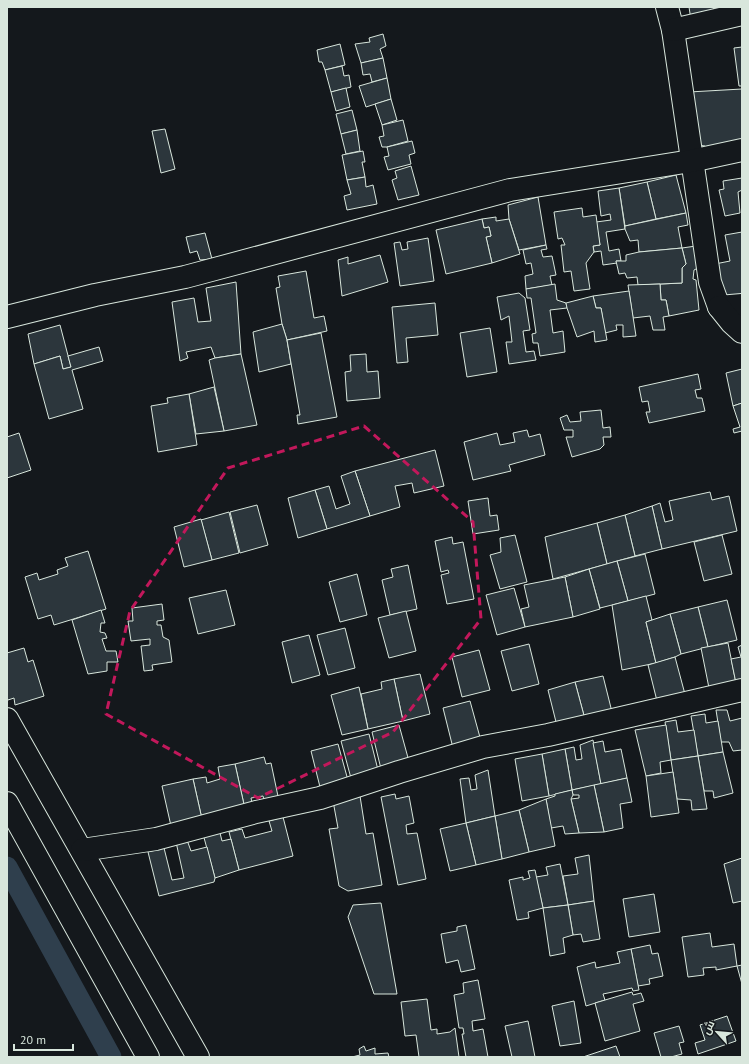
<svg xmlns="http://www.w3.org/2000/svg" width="749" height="1064" font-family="'PT Sans',Cairo,sans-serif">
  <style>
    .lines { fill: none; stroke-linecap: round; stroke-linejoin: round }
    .canal { stroke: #2f3f4d; stroke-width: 21 }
    .building { fill: #2c363c; stroke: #d8e6dc }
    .minor-casing { stroke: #d8e6dc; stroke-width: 24 }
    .minor { stroke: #14181c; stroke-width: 22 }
    .marked { fill: none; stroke: #c2185b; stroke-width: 3; stroke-dasharray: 8 5; stroke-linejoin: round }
  </style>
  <rect width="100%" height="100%" fill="#14181c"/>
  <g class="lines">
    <!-- canal -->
    <path class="canal" d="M7,867L111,1057"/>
  </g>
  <!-- building -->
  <g class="building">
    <path d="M689,7H713L715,16L691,20Z"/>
    <path d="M383,34L386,46L380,49L383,58L361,63L355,44L370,42L369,38Z"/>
    <path d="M340,44L345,65L325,70L322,62H319L317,50Z"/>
    <path d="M742,47V86H739L734,48Z"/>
    <path d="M383,58L387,78L372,82L370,74L363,75L361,63Z"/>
    <path d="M342,66L344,76L349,75L351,87L331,92L325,70Z"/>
    <path d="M387,78L391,99L366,107L359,86Z"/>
    <path d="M346,88L350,107L336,111L331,92Z"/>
    <path d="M742,89V147L705,149V146L698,145L689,92Z"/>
    <path d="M391,99L397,120L382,125L375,104Z"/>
    <path d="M352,110L357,130L341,134L336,114Z"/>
    <path d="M403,120L408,141L387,147H382L379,137L384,136L382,125Z"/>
    <path d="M165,129L175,169L161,173L152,131Z"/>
    <path d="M357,130L360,151L346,154L341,134Z"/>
    <path d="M412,141L415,153L409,155L411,164L388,170L384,157L389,156L387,147Z"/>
    <path d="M363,151L365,162H362L365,177L347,180L342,155Z"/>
    <path d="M411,166L419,195L398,200L392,180L397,178L395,171Z"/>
    <path d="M676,175L686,213L656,219L647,182Z"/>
    <path d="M365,177L366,187L373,185L377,204L347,210L344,196L351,194L347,180Z"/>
    <path d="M742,178V190L738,192L740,213L725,216L719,190L724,189L723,181Z"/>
    <path d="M647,182L656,219L625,226L619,188Z"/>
    <path d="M619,188L625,229L606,232L609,251L619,249L621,261H616L617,263L603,265L601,251L594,252L593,246L600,245L596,222L611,220L610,214L601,216L598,191Z"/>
    <path d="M538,197L546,245L519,250L509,219L508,205Z"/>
    <path d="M582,208L583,217L596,215L600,245L593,246L594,252L586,263L590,289L574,291L571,271L564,272L561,245H565L562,238L558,239L554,212Z"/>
    <path d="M686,213L688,225L678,227L682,248L639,252L638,240L630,241L625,229V226Z"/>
    <path d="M496,217V221L509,219L520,254L492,263L486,237L491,236L489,227L484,228L482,219Z"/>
    <path d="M482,219L484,228L489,227L491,236L486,237L492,263L446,274L436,230Z"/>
    <path d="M742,232V295L724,299L715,264L730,261L725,235Z"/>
    <path d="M205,233L212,259L200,260L197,251L190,253L186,237Z"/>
    <path d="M428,238L434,281L400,286L394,243L400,242L402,250L408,249L407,242Z"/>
    <path d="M546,245L547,249L541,250L543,257L552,256L556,275L550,276L552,285L526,289L525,276L533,274L531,263L526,264L523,250Z"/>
    <path d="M696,246L702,266L694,270L693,279L696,280L699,310L669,316L666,300H661L660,284L682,283V268L686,264L682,248Z"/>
    <path d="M682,248L686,264L682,268V283L638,285L637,277L627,278L625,273L619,274L616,261H626V255L639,252Z"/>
    <path d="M380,255L388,282L342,296L338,260L348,257V264Z"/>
    <path d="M306,271L314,318L324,316L327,331L287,340L282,324L276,288L280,287L278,276Z"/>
    <path d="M236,282L241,354L215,358L211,347L186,352L188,358L180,361L172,302L194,298L198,322L211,321L206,288Z"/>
    <path d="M555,284L557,300L566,303L567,308L550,310L553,333L563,331L565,352L540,356L538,343H533L532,334L536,333L531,298H527L526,289Z"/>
    <path d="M660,284L661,300H666L669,316L663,317L665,330H653L650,316L633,318L628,285Z"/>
    <path d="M629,291L636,336L623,337V325H616L617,330L605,333L601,308H596L593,296Z"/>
    <path d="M519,293L525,298L530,330L523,331L526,352L534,351L536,360L509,364L506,342H512L509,316L501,320L497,297Z"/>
    <path d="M593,296L596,308H601L607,340L595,342L594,331L577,337L567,308L566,303Z"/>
    <path d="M435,303L438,335L406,338L408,362L397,363L392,307Z"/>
    <path d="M282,324L287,340L291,364L259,372L253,332Z"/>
    <path d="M60,325L71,367L63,369L60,356L34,364L28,334Z"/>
    <path d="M490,328L497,372L467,377L460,333Z"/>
    <path d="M321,333L337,417L298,424L297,415H300L287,340Z"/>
    <path d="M99,347L103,361L72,370L83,409L49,419L34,364L60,356L63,369L71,367L68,356Z"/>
    <path d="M241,354L257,425L224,431L209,360L215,358Z"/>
    <path d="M366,354L367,372L378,371L380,398L347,401L345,372L351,371L350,355Z"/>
    <path d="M742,369V403L733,406L726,373Z"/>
    <path d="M698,374L701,389L695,390L697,398H702L705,411L649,423L646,412H650L648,401L642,402L639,387Z"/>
    <path d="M214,387L224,431L196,434L189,394Z"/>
    <path d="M189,394L197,445L158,452L151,406L168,403L167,398Z"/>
    <path d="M742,403V431L734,433L733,429L740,427L733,406Z"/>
    <path d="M601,410L603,428L610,427L611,437H603L604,445L600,449L572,457L566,437H573V430H564L560,418L567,415L570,422L581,421L580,412Z"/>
    <path d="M527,430L529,437L540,434L545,455L509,465L511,471L473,480L464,442L497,433L500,445L515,442L513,433Z"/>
    <path d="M19,433L31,470L7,478V437Z"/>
    <path d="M435,450L444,486L414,493L412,483L395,486L400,507L370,516L355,471Z"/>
    <path d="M355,471L370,516L327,529L315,490L329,486L336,509L350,504L341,476Z"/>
    <path d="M315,490L327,529L298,538L288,498Z"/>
    <path d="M710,492L712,500L729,496L737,531L662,549L652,506L660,503L665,522L673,520L669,501Z"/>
    <path d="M488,498L490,516L497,515L499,530L473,534L468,501Z"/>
    <path d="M257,505L268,545L240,553L230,512Z"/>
    <path d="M652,506L662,549L635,556L625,515Z"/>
    <path d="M229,512L239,553L212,560L201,520Z"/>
    <path d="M625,515L635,556L607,564L597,523Z"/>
    <path d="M201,519L212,560L184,567L174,527Z"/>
    <path d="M597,523L607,564L553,579L545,537Z"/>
    <path d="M515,535L527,582L500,589L490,555L501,552L500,538Z"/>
    <path d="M722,535L732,574L704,581L694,542Z"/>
    <path d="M452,537L453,544L463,542L474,599L447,604L441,575L449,573L448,570L441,572L435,541Z"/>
    <path d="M88,551L106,609L54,625L51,615L38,619L25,577L37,573L39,580L58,574L57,570L68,566L65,558Z"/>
    <path d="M645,554L655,594L628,601L617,561Z"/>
    <path d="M617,561L628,601L600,608L589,569Z"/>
    <path d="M408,565L417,609L390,615L382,580L393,577L391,569Z"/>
    <path d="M589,569L600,609L573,617L565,577Z"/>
    <path d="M357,574L367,615L340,622L329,582Z"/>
    <path d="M565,577L573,617L525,627L521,609L529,607L524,585Z"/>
    <path d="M514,588L525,627L497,635L486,595Z"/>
    <path d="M226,590L235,625L198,634L189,598Z"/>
    <path d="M646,596L652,620L646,622L656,663L622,670L612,605Z"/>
    <path d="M727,600L737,640L708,647L698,607Z"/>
    <path d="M162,604L164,620L157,621V625H161L163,637L169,640L172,662L152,665L153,670L144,671L141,646L150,645V639L131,641L128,621H133L132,608Z"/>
    <path d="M698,607L708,647L681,654L670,614Z"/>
    <path d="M101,610L105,623H101L100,632L105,633L107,638L102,639L106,651H116L118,662H107V671L88,674L72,620Z"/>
    <path d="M406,611L416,651L389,658L378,618Z"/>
    <path d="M670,614L681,654L675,657L656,663L646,622Z"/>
    <path d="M345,628L355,668L328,675L317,635Z"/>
    <path d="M309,635L320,675L292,683L282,642Z"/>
    <path d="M728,643L737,688L710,693L701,648Z"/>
    <path d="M529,644L539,684L512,691L501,651Z"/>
    <path d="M742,645V687L737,688L731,659L741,657L738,647Z"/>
    <path d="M24,648L28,662L33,660L44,696L15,705L14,698L8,700L7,698V653Z"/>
    <path d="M479,650L490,690L462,697L452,657Z"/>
    <path d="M675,657L686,698L658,705L648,665Z"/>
    <path d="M420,674L430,714L403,721L394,679Z"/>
    <path d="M603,676L613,716L586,723L575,682Z"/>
    <path d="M394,679L403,721L368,729L361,694L382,689L381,682Z"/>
    <path d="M575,682L586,723L558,730L548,690Z"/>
    <path d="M359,687L368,729L342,735L331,695Z"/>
    <path d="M470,701L481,741L453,748L443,708Z"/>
    <path d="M716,710H727L730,721L742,718V750L733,751L729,742H721Z"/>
    <path d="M705,714L706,723L718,721L723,752L698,756L691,716Z"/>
    <path d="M676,720L678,732L694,730L698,756L671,760L665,722Z"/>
    <path d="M399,725L410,765L382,773L372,732Z"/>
    <path d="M666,725L671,760L660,762L661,773L646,776L635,730Z"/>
    <path d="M369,734L379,774L352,782L341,741Z"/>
    <path d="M593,740L601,784L572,790L565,749L574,747L576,760L582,759L580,745Z"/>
    <path d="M603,741L605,752L621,749L627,778L601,784L593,743Z"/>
    <path d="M338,744L349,784L321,791L311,751Z"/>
    <path d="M565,749L572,790L549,796L542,754Z"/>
    <path d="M723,752L733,793L714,798L713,791H704L698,756Z"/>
    <path d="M542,754L549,796L522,801L515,759Z"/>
    <path d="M698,756L707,809L692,810L691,800L677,799L671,760Z"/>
    <path d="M264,757L266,764L271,763L279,801L265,804L263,796L251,798L253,807L245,809L235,764Z"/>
    <path d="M235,764L245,809L202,819L193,779L206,777L207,783L220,779L218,767Z"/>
    <path d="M488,770L495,816L466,823L460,779L469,778L471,790L477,789L475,775Z"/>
    <path d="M673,772L679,813L651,817L646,776Z"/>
    <path d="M627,778L632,802L620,804L623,828L604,832L594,785Z"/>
    <path d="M193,779L202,819L171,826L162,786Z"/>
    <path d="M594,785L604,832L579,833L571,799L579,798V795H573L572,790Z"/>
    <path d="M572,790L573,795L571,799L579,833L565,834L563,826L551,828L546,799L555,796V794Z"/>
    <path d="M395,794L396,799L409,796L414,823L406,825L407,834L417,833L426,879L398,885L381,797Z"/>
    <path d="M360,796L366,834L373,833L382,885L348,891L339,886L329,829L338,828L333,801Z"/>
    <path d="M546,799L555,846L529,852L519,810Z"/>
    <path d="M519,810L529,852L502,859L495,816Z"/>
    <path d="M495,816L502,859L476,865L466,823Z"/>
    <path d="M283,817L293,856L239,870L229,832L242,829L245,838L272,831L269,821Z"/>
    <path d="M466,823L476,865L450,871L440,829Z"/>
    <path d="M219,829L222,841L231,839L239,870L215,878L203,834Z"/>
    <path d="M187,840L191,851L207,847L215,878L214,882L159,896L148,852L164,848L172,880L184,878L176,842Z"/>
    <path d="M589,855L594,901L568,905L563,876L578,874L575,858Z"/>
    <path d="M742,858V901L733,903L724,864Z"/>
    <path d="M560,864L568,905L543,908L536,877L548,875L546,867Z"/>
    <path d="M535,870L543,908L528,912L529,918L517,920L509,880L523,877V880L530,878L528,871Z"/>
    <path d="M654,894L660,932L629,937L623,899Z"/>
    <path d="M594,901L600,939L583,942L581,934L573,935L568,905Z"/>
    <path d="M381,903L397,994H374L348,917L353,905Z"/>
    <path d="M568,905L573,935L563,938L565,953L550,956L543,908Z"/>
    <path d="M466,925L475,969L461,972L458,960L446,963L441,934L457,931V927Z"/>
    <path d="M710,933L712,947L734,944L737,966L716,970V967L703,968L704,975L688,977L682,937Z"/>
    <path d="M650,945L652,954L658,953L663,976L649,979L650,984L638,986L631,949Z"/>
    <path d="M631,949L639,990L633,991L632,988L603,994L605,1000L586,1006L577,967L595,962L596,968L620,963L617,952Z"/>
    <path d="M742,965V984L737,966Z"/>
    <path d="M478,980L485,1019L472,1021L473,1031L483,1029L488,1057H466L462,1034H464L463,1028H459L454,995L464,993L463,983Z"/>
    <path d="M632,992L633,995L641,993L644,1001L633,1004L640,1031L605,1041L595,1003Z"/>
    <path d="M427,999L431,1030L437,1029V1034L450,1032L455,1028L459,1057H419L416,1035L405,1036L401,1002Z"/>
    <path d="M574,1001L581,1043L560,1046L552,1006Z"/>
    <path d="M727,1016L736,1041L698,1054L695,1043L705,1040L700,1025Z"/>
    <path d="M528,1021L535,1057H512L505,1026Z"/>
    <path d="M679,1026L684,1042L679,1043L682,1054L671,1057H661L654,1033Z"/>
    <path d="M364,1046L366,1051L375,1048V1054L388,1053L389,1057H352L360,1055L359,1049Z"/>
    <path d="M616,1046L620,1057H583Z"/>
  </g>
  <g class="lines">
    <!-- minor casing -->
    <g class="minor-casing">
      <g id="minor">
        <path d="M667,7L673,30L710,282L719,307L742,305"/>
        <path d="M673,30L742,14"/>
        <path d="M719,307L731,322L742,332"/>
        <path d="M7,317L95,295L185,277L510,190L691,161L742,150"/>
        <path d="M7,719L198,1057"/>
        <path d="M7,803L148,1057"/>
        <path d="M82,850L156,839L256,812L320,798L399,772L483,747L548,735L742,690"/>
      </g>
    </g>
    <!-- minor -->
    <use href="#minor" class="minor"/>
  </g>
  <!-- marked area -->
  <path class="marked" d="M364,426L473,522L481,619L393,732L258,798L106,714L130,611L228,468Z"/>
  <!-- border -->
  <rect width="749" height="1064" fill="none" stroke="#d8e6dc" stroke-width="16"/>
  <!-- north arrow -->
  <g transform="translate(717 1032) rotate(297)" stroke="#14181c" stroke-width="3" paint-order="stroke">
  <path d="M0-3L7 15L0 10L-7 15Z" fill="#d8e6dc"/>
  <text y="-6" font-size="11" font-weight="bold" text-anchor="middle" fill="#d8e6dc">ش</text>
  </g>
  <!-- scale -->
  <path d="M14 1044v6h59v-6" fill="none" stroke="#d8e6dc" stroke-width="2"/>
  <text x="20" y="1044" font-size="12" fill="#d8e6dc" stroke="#14181c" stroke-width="3" paint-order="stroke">20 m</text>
</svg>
